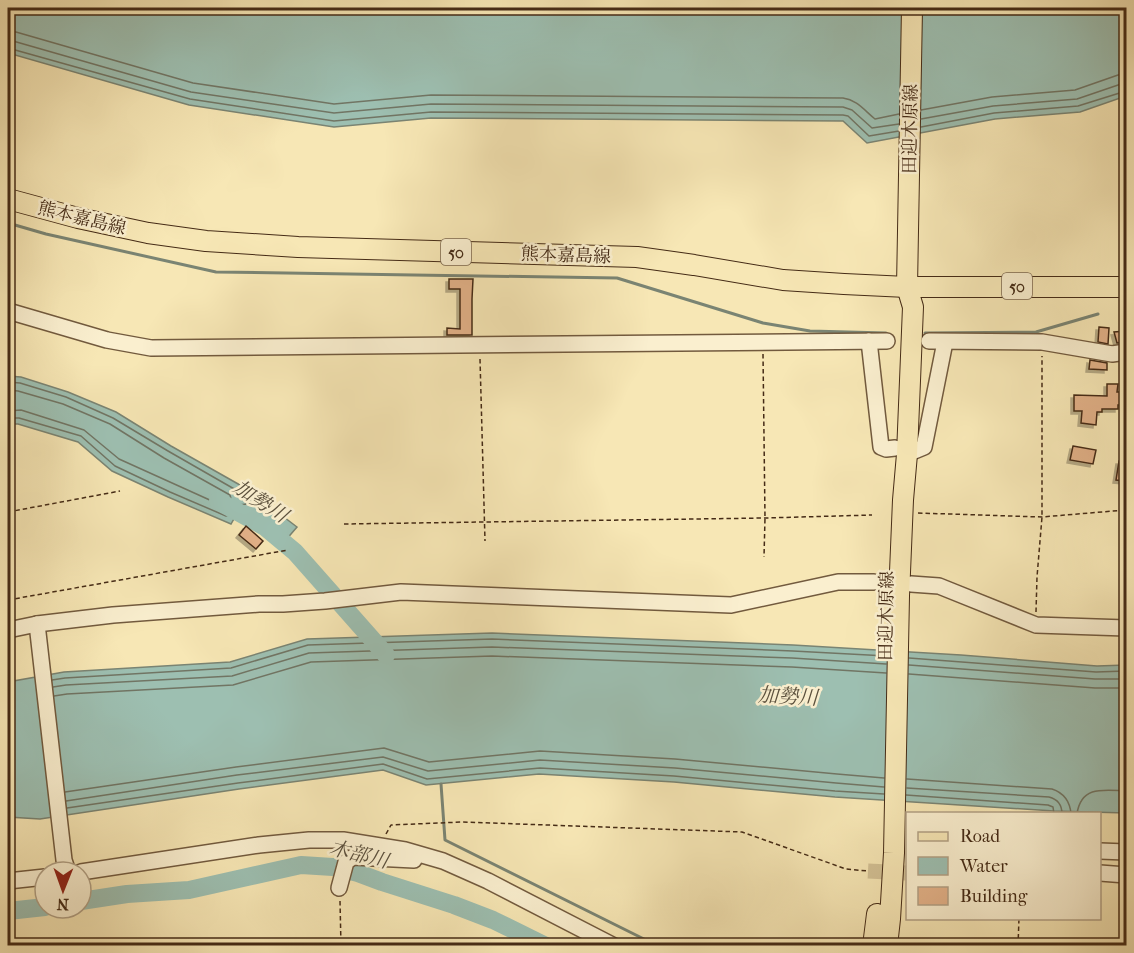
<svg xmlns="http://www.w3.org/2000/svg" width="1134" height="953" font-family="'IM FELL French Canon','Noto Serif JP',serif">
  <style>
    .water { fill: #9dbfb1; stroke: #7a8473; stroke-width: 1.5 }
    .lines { fill: none; stroke-linecap: round; stroke-linejoin: round }
    .shore { stroke: #717564; stroke-width: 1.5 }
    .stream { stroke: #7a8473; stroke-width: 3 }
    .river { stroke: #9dbfb1; stroke-width: 18 }
    .building { fill: #e2b188; stroke: #452b16; stroke-width: 1.5; filter: url(#shadow) }
    .minor-tunnel { stroke: #d3c195; stroke-width: 15; stroke-dasharray: 15 8; stroke-linecap: butt }
    .minor-casing { stroke: #725a3e; stroke-width: 18 }
    .major-casing { stroke: #452b16; stroke-width: 22 }
    .path { stroke: #452b16; stroke-width: 1.5; stroke-dasharray: 4.5 3; stroke-linecap: butt }
    .minor { stroke: #faefcf; stroke-width: 15 }
    .major { stroke: #f7e7b5; stroke-width: 20 }
    .labels { text-anchor: middle; stroke-width: 5; stroke-linejoin: round; paint-order: stroke }
    .shield { fill: #faefcf; stroke: #7b664e; stroke-width: 1.5 }
    .shield-label { font-size: 16px; font-weight: bold; fill: #452b16 }
    .street-label { font-size: 18px; fill: #452b16; stroke: #faefcf }
    .water-label { font-size: 20px; font-style: italic; fill: #5b503d; stroke: #faefcf }
  </style>
  <defs>
    <filter id="shadow"><feDropShadow dx="-3" dy="3" stdDeviation="0" flood-color="#0004"/></filter>
  </defs>
  <rect width="100%" height="100%" fill="#f7e7b5"/>
  <filter id="stains"><feTurbulence type="fractalNoise" baseFrequency=".00333" numOctaves="4"/><feColorMatrix values="0 0 0 0 .2 0 0 0 0 .09 0 0 0 0 .02 0 0 0 .5 -.17"/></filter>
  <radialGradient id="worn" r=".72"><stop offset=".6" stop-color="#630" stop-opacity="0"/><stop offset="1" stop-color="#630" stop-opacity=".3"/></radialGradient>
  <!-- water -->
  <g class="water">
    <path d="M8,8H1126V96L1080,112L995,119L867,143L843,121L431,118L334,127L189,105L8,53Z"/>
    <path d="M8,376L21,377L68,392L116,412L171,446L247,489L297,527L285,541L248,510H239L231,524L168,497L112,471L78,442L18,424H8Z"/>
    <path d="M492,633L793,645L961,655L1097,666L1126,665V813L1054,811L835,797L674,782L539,774L426,785L383,770L239,789L40,819L8,817V682L64,672L230,662L307,639Z"/>
  </g>
  <g class="lines">
    <!-- shore -->
    <g class="shore">
      <path d="M8,31L16,32L193,83L334,104L431,95L843,98C857,100 864,110 875,119L899,114"/>
      <path d="M8,40L13,41L191,92L334,113L431,104L843,107L852,110L872,128L899,124"/>
      <path d="M8,48L190,99L334,121L431,112L843,115L848,116L869,136L899,131"/>
      <path d="M921,110L992,97L1075,90L1118,75L1126,74"/>
      <path d="M921,119L993,106L1077,99L1121,84L1126,83"/>
      <path d="M921,127L994,113L1078,106L1126,91"/>
      <path d="M8,382L20,383L66,397L113,418L168,451L243,494L250,499V502L248,504L237,505L229,515L226,516L170,492L115,466L81,436L19,418H8"/>
      <path d="M8,390L18,391L63,404L110,424L164,458L230,495L231,499L226,506H223L119,459L84,430L21,410L8,411"/>
      <path d="M909,658L1096,672L1126,671"/>
      <path d="M909,665L1095,679H1126"/>
      <path d="M909,674L1095,688H1126"/>
      <path d="M52,680L65,678L231,668L308,645L492,639L793,651L887,656"/>
      <path d="M53,687L66,685L232,676L309,653L492,647L792,658L886,664"/>
      <path d="M54,696L67,694L233,685L311,662L492,656L792,667L886,673"/>
      <path d="M907,779L1052,789C1064,793 1070,801 1071,814"/>
      <path d="M907,788L1049,797C1057,799 1062,805 1062,814"/>
      <path d="M65,792L236,767L384,748L429,762L540,751L675,759L837,774L884,778"/>
      <path d="M906,795L1048,805L1053,807L1054,814"/>
      <path d="M66,801L237,775L383,757L428,771L540,760L675,768L836,783L884,787"/>
      <path d="M67,808L238,783L383,764L427,779L540,768L674,776L835,791L884,794"/>
      <path d="M1077,814C1081,785 1105,790 1126,791"/>
    </g>
    <!-- stream -->
    <g class="stream">
      <path d="M8,223L46,234L216,272L617,278L763,323L810,331L886,333"/>
      <path d="M925,333L1036,332L1098,314"/>
      <path d="M441,784L445,840L658,946"/>
    </g>
    <!-- river -->
    <g class="river">
      <path d="M218,501L265,527L295,552L386,655"/>
      <path d="M81,901L127,894L189,890L301,865L333,867L358,873L382,882L454,905L493,920L546,946"/>
      <path d="M8,911L45,907"/>
    </g>
  </g>
  <!-- building -->
  <g class="building">
    <path d="M449,279H473L472,299V335H447V328L460,329V289H449Z"/>
    <path d="M1099,327L1109,328L1108,344L1098,342Z"/>
    <path d="M1126,331V342L1117,343L1114,332Z"/>
    <path d="M1090,360L1107,363V370L1089,369Z"/>
    <path d="M1107,384H1118L1117,392H1126V405H1118V409H1102V412H1097L1096,425L1081,423L1082,411H1074V395L1107,396Z"/>
    <path d="M1073,446L1096,450L1093,464L1070,460Z"/>
    <path d="M1119,461L1126,462V481L1116,480Z"/>
    <path d="M246,526L263,541L256,549L239,535Z"/>
  </g>
  <g class="lines">
    <!-- minor-tunnel -->
    <g class="minor-tunnel">
      <path d="M874,582L910,584"/>
      <path d="M868,871L908,873"/>
    </g>
    <!-- minor casing -->
    <g class="minor-casing">
      <g id="minor">
        <path d="M8,311L107,340L151,348L887,341"/>
        <path d="M869,341L881,447L886,449L895,448"/>
        <path d="M929,341L1042,342L1112,354L1126,352"/>
        <path d="M907,454L924,447L945,342"/>
        <path d="M911,584L939,586L1036,625L1126,628"/>
        <path d="M37,624L64,860L68,872"/>
        <path d="M8,630L37,624L113,615L259,604H283L325,601L401,592L731,605L838,582H874"/>
        <path d="M1100,851L1126,852"/>
        <path d="M81,872L259,845L309,840H343L405,850L443,861L488,881L614,946"/>
        <path d="M1100,873L1126,875"/>
        <path d="M8,881L45,877"/>
        <path d="M339,888L346,862L353,857L414,860"/>
      </g>
    </g>
    <!-- major casing -->
    <g class="major-casing">
      <g id="major">
        <path d="M8,199L78,218L148,233L206,241L298,247L637,257L694,265L783,280L844,284L907,287H1126"/>
        <path d="M873,946L877,914"/>
        <path d="M887,946L890,919L894,853L899,596L903,500L907,454L913,307L907,287L912,8"/>
      </g>
    </g>
    <!-- path -->
    <g class="path">
      <path d="M763,354L765,518L764,557"/>
      <path d="M480,359L485,541"/>
      <path d="M8,512L120,491"/>
      <path d="M918,513L1042,517L1126,510"/>
      <path d="M344,524L765,518L872,515"/>
      <path d="M8,600L288,550"/>
      <path d="M1036,612L1037,577L1042,517V356"/>
      <path d="M386,834L391,825L463,822L742,832L846,869L868,871"/>
      <path d="M340,901L341,946"/>
      <path d="M1018,946L1019,918"/>
    </g>
    <!-- minor -->
    <use href="#minor" class="minor"/>
    <!-- major -->
    <use href="#major" class="major"/>
  </g>
  <g class="labels">
    <!-- shield labels -->
    <g class="shield">
      <rect x="441" y="239" width="30" height="26" rx="4.5"/>
      <rect x="1002" y="273" width="30" height="26" rx="4.5"/>
    </g>
    <g class="shield-label">
      <text x="456" y="258">50</text>
      <text x="1017" y="292">50</text>
    </g>
    <!-- street labels -->
    <g class="street-label">
      <text transform="translate(910 129) rotate(-89)" y="6">田迎木原線</text>
      <text transform="translate(82 218) rotate(14)" y="6">熊本嘉島線</text>
      <text transform="translate(566 255) rotate(2)" y="6">熊本嘉島線</text>
      <text transform="translate(886 616) rotate(-89)" y="6">田迎木原線</text>
    </g>
    <!-- water labels -->
    <g class="water-label">
      <text transform="translate(261 501) rotate(33)" y="7">加勢川</text>
      <text transform="translate(788 696) rotate(3)" y="7">加勢川</text>
      <text transform="translate(359 854) rotate(14)" y="7">木部川</text>
    </g>
  </g>
  <!-- margin -->
  <rect width="1134" height="953" fill="none" stroke="#f7e7b5" stroke-width="30"/>
  <rect x="9" y="9" width="1116" height="935" fill="none" stroke="#452b16" stroke-width="3"/>
  <rect x="15" y="15" width="1104" height="923" fill="none" stroke="#452b16" stroke-width="1.5"/>
  <!-- legend -->
  <rect x="906" y="812" width="195" height="108" fill="#faefcf" stroke="#b2a185" stroke-width="1.5"/>
  <rect x="918" y="832" width="30" height="9" fill="#f7e7b5" stroke="#b2a185" stroke-width="1.5"/>
  <text x="960" y="842" font-size="18" fill="#452b16">Road</text>
  <rect x="918" y="857" width="30" height="18" fill="#9dbfb1" stroke="#b2a185" stroke-width="1.5"/>
  <text x="960" y="872" font-size="18" fill="#452b16">Water</text>
  <rect x="918" y="887" width="30" height="18" fill="#e2b188" stroke="#b2a185" stroke-width="1.5"/>
  <text x="960" y="902" font-size="18" fill="#452b16">Building</text>
  <!-- north arrow -->
  <g transform="translate(63 890) rotate(181)"><circle r="28" fill="#faefcf" stroke="#b2a185" stroke-width="1.5"/>
  <path d="M0-4.5L10 22L0 15L-10 22Z" fill="#8f2418"/>
  <text y="-9" font-size="16" font-weight="bold" text-anchor="middle" fill="#452b16">N</text>
  </g>
  <rect width="100%" height="100%" filter="url(#stains)"/>
  <rect width="100%" height="100%" fill="url(#worn)"/>
</svg>
